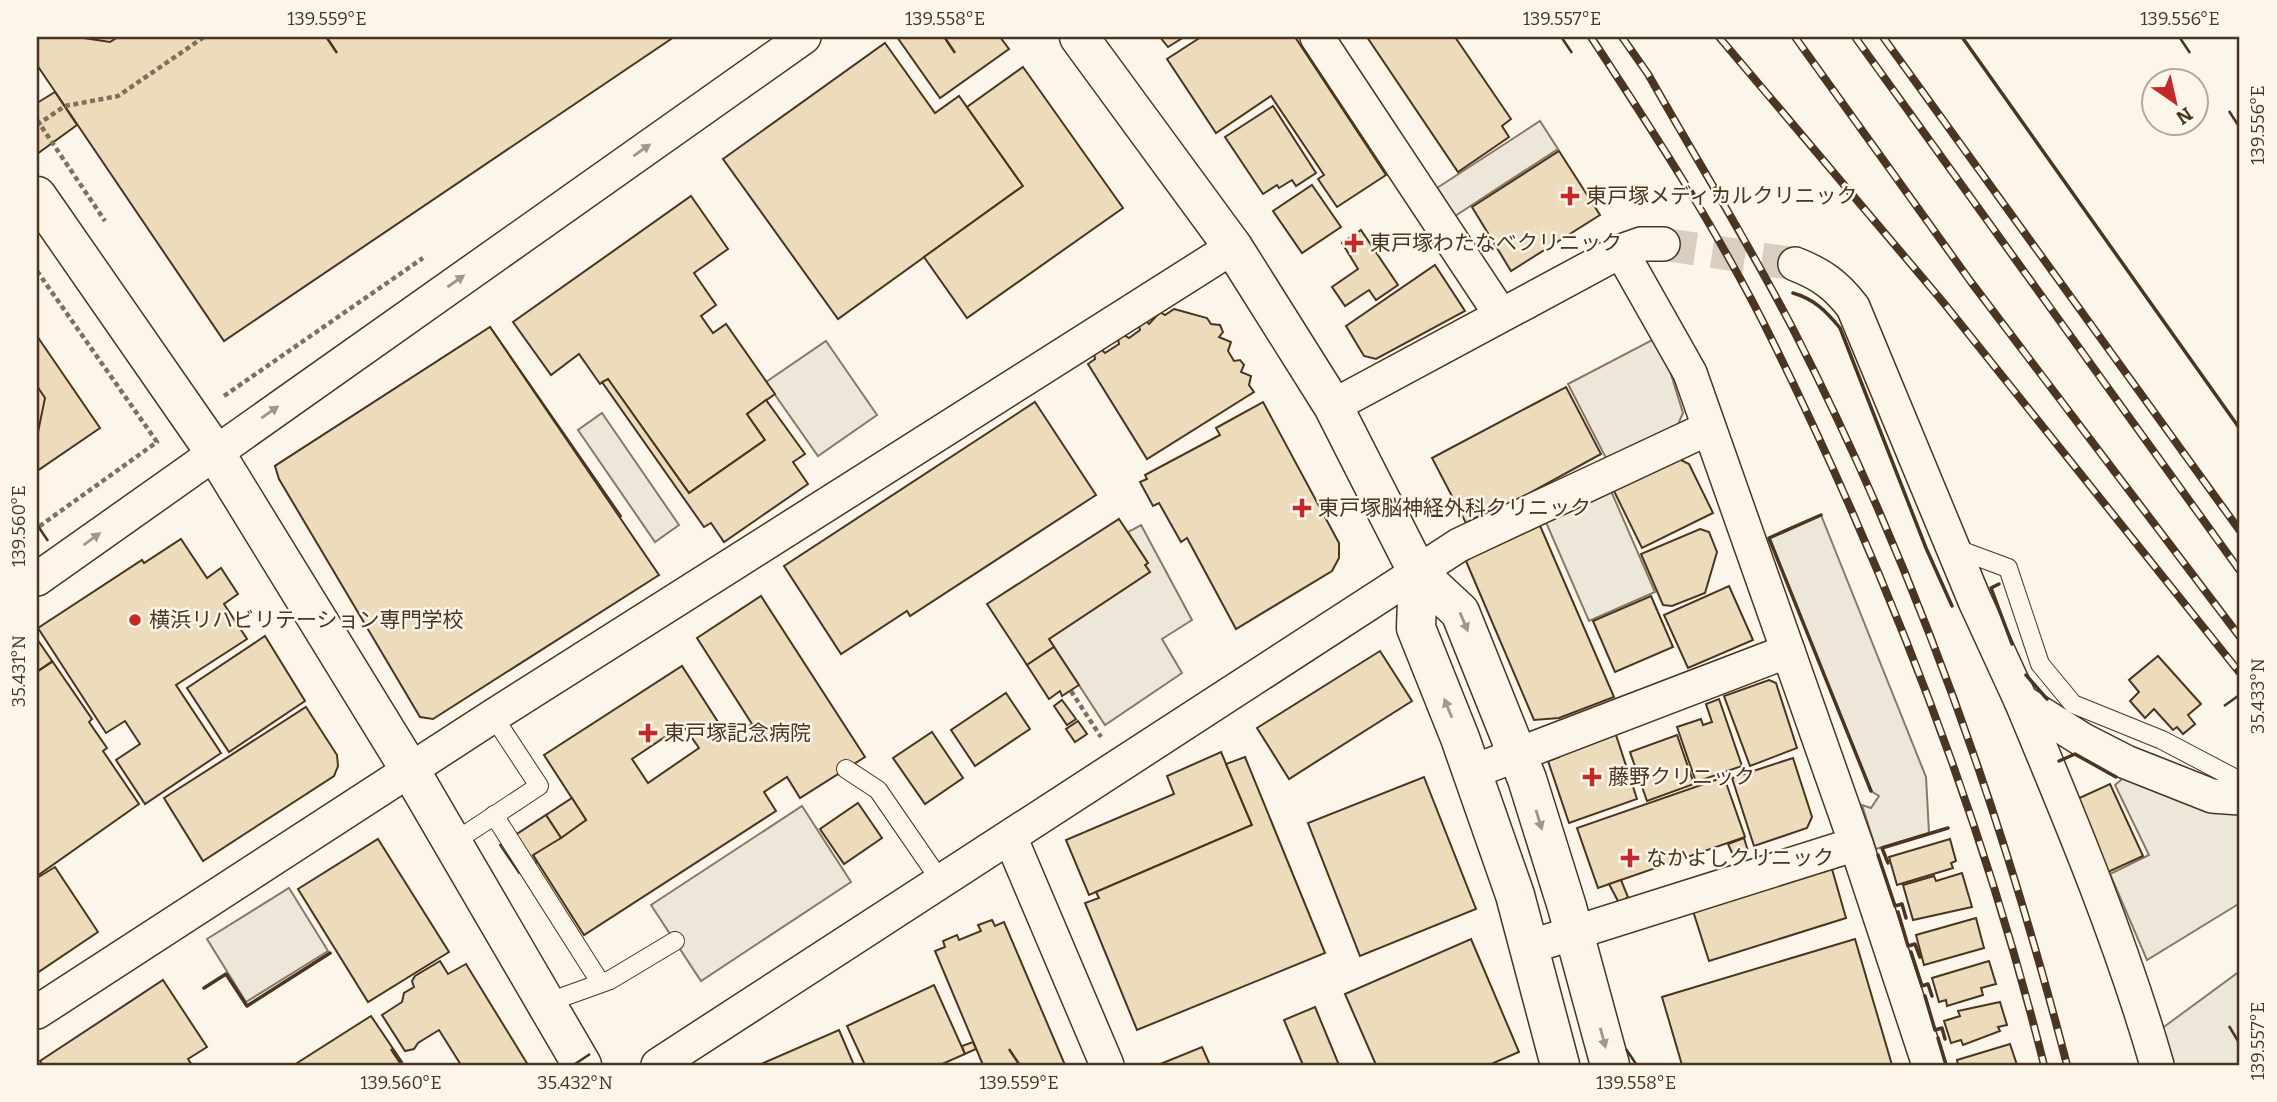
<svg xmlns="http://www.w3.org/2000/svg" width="2277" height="1102" font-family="Bitter,'Noto Sans JP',serif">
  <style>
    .parking { fill: #ede7d9; stroke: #887966; stroke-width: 2 }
    .building { fill: #ecdcbc; stroke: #4a3520; stroke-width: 2; fill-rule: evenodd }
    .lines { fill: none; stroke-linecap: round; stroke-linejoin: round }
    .minor-tunnel { stroke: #d8cfc1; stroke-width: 33; stroke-dasharray: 33 17; stroke-linecap: butt }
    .service-casing { stroke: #4a3520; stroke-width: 20 }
    .minor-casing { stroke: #4a3520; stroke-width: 36 }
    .tertiary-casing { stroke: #4a3520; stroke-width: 41 }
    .path { stroke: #7f6f5c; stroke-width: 4.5; stroke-dasharray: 5 3.5; stroke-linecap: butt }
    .service { stroke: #fbf6e9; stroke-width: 18 }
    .minor { stroke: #fbf6e9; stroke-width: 33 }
    .tertiary { stroke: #fbf6e9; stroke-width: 38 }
    .rail-casing { stroke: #4a3520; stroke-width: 8 }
    .rail { stroke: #fbf6e9; stroke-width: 5; stroke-dasharray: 16; stroke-linecap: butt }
    .path-bridge { stroke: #7f6f5c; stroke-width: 4.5; stroke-dasharray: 5 3.5; stroke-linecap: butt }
    .wall { stroke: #4a3520; stroke-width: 3.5 }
    .oneway { fill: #a29684 }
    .ticks { fill: none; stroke: #4a3520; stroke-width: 2.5 }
    .poi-dot { fill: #c62828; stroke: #fbf6e9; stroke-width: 2.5 }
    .labels { text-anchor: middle; stroke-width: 5; stroke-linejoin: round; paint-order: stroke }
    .poi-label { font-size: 21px; fill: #4a3520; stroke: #fbf6e9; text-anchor: start }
    .neatline { fill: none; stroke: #4a3520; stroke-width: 2.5 }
    .ticks-label { font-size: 18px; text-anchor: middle; fill: #4a3520 }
  </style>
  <rect width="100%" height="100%" fill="#fbf6e9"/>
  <!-- parking -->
  <g class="parking">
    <path d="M1540,121L1558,149L1455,216L1437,188Z"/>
    <path d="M1654,339L1670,371L1683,413L1676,429L1608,462L1568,384Z"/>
    <path d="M826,341L877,415L818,456L766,382Z"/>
    <path d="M602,413L679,525L655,542L578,430Z"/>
    <path d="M1611,491L1655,592L1589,621L1545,520Z"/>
    <path d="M1821,515L1926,777L1929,833L1876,849L1862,805L1871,808L1879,796L1871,791L1769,538Z"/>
    <path d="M1141,525L1192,620L1162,639L1182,673L1105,725L1049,639L1150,572L1145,565L1148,563L1128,532Z"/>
    <path d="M2152,754L2213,779L2240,797V903L2147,960L2110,874L2149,855L2115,785Z"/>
    <path d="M802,806L851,882L701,981L651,905Z"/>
    <path d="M289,888L328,951L246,1002L207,939Z"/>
    <path d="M2240,971V1065H2170L2157,1032Z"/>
  </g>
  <!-- building -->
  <g class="building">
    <path d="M37,37H674L224,341L37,65Z"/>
    <path d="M77,37H118L110,42Z"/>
    <path d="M897,37H1000L1009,49L940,98Z"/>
    <path d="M1160,37H1184L1168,47Z"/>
    <path d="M1201,37H1295L1386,175L1337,207L1318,179L1324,175L1271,96L1216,133L1167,59Z"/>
    <path d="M1367,37H1455L1511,119L1502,126L1509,137L1458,172Z"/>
    <path d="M885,43L935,113L959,96L1023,186L838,319L723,159Z"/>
    <path d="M1023,67L1123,208L967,318L924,257L1023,186L967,107Z"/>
    <path d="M55,92L77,125L37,154V103Z"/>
    <path d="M1273,106L1316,173L1296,186L1292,180L1279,188L1277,185L1263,194L1225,137Z"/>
    <path d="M1559,151L1600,215L1511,271L1472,207Z"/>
    <path d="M1312,185L1341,227L1302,253L1273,211Z"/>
    <path d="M691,196L728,249L694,273L716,305L701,316L713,333L726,324L775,394L747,414L765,440L689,493L608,379L600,384L579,354L551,375L513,322Z"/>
    <path d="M1361,230L1398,285L1376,300L1369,290L1345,306L1332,287L1358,269L1342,243Z"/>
    <path d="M1435,265L1465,311L1376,359L1364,356L1346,326Z"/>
    <path d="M1174,309L1207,318L1211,324L1220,325L1223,332L1219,337L1231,342L1228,351L1234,361L1240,360L1244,365L1241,372L1251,376L1249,385L1254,392L1147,459L1088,364L1095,359L1094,353L1101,349L1105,353L1119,344L1118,339L1124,335L1129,338L1140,330L1139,325L1146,321L1149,324L1160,312L1165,315Z"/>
    <path d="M490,327L621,516L399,664L275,466Z"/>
    <path d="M490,327L659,575L433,719L420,717L279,479L275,466Z"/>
    <path d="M37,336L100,428L37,471Z"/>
    <path d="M608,379L689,493L765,440L747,414L766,400L805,454L793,462L808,484L724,542L711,523L704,527L602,382Z"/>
    <path d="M37,386L45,398L37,437Z"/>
    <path d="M1566,387L1601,454L1504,507L1502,504L1466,523L1432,458Z"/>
    <path d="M1035,402L1096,495L910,616L907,611L841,654L784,566Z"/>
    <path d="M1263,402L1339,543V558L1332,571L1236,629L1187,538L1181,542L1159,503L1153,506L1140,482L1147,479L1145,475L1220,435L1216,428Z"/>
    <path d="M1677,458L1689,464L1713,513L1642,548L1613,489Z"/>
    <path d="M1119,519L1148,563L1145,565L1150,572L1049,639L1054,647L1027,665L987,604Z"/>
    <path d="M1538,521L1614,697L1559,718L1534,720L1466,561L1469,559L1467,555Z"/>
    <path d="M1700,529L1709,532L1717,552L1705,593L1672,606L1663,605L1641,554Z"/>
    <path d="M181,539L207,578L221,568L238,594L224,604L247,639L176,685L221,753L145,804L116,760L140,744L125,721L106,733L38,628L142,560L144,563Z"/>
    <path d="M1729,586L1753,640L1688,668L1664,615Z"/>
    <path d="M761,596L865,757L800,798L787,777L764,792L776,811L584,935L533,855L586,820L544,755L682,666L729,739L752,724L697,638ZM683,725L699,748L648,783L632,759Z"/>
    <path d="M1651,596L1673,647L1615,672L1593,621Z"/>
    <path d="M265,636L305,701L229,752L187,688Z"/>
    <path d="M37,639L92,719L89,722L107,748L103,751L139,804L37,876Z"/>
    <path d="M1054,647L1079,685L1062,696L1060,691L1049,699L1027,665Z"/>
    <path d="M1380,651L1412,701L1289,779L1257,728Z"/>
    <path d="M2158,656L2201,704L2188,715L2195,724L2183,734L2177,727L2173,730L2154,709L2145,718L2130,701L2139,692L2129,680Z"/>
    <path d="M1769,680L1776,683L1797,748L1750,766L1724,696Z"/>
    <path d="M1006,693L1030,729L975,766L951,730Z"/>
    <path d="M1719,699L1742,766L1696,782L1677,727L1701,719L1703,725L1712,722L1706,704Z"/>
    <path d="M1062,700L1076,719L1067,725L1054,706Z"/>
    <path d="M306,707L337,755L338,766L334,776L203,861L164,798Z"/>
    <path d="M1078,721L1087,734L1075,742L1066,729Z"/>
    <path d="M932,732L963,778L925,804L893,758Z"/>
    <path d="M1615,732L1637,799L1569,823L1548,761L1559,757L1558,752Z"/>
    <path d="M1677,735L1694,784L1647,801L1630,752Z"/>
    <path d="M1221,752L1252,825L1089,895L1066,840L1174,794L1167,776Z"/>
    <path d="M1245,757L1325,953L1137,1030L1085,903L1099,898L1096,892L1252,825L1226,764Z"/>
    <path d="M1793,758L1812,817L1807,828L1754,846L1732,778Z"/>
    <path d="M1424,777L1476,909L1360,956L1308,823Z"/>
    <path d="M1724,777L1745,837L1598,888L1577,828Z"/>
    <path d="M2110,784L2143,856L2108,872L2075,800Z"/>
    <path d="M572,798L586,820L561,838L546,815Z"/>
    <path d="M858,803L882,838L844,864L820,829Z"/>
    <path d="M546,815L561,838L533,855L537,862L519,873L500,845Z"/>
    <path d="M1744,838L1748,851L1733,855L1728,844Z"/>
    <path d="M378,839L449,952L368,1002L298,889Z"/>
    <path d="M1950,839L1956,861L1951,863L1953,868L1897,885L1889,857Z"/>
    <path d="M55,867L98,932L37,973V878Z"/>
    <path d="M1832,869L1846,918L1709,961L1693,911Z"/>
    <path d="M1962,873L1972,907L1913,920L1903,885L1934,876L1936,881Z"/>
    <path d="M1621,880L1628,897L1619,903L1609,884Z"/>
    <path d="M1976,918L1984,948L1924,965L1916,935Z"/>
    <path d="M992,920L995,926L1004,922L1065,1065H983L935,951L945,947L943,941L957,935L959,940L981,931L978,925Z"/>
    <path d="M1471,939L1519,1052L1489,1065H1376L1345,994Z"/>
    <path d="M1855,939L1892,1065H1682L1662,997Z"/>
    <path d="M440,961L448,974L466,964L528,1065H461L439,1030L418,1043L414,1049L405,1051L382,1015L402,1002L404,993L414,987L412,981L415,976Z"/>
    <path d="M1989,961L1996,984L1981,988L1983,995L1947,1006L1946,1000L1939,1002L1932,978Z"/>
    <path d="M163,980L207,1047L188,1059L192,1065H43L40,1061Z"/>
    <path d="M934,985L965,1054L940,1065H865L847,1026Z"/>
    <path d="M2000,1002L2007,1025L1998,1027L2000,1031L1963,1045L1961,1040L1951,1043L1944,1021L1960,1016L1958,1011Z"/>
    <path d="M1315,1007L1339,1065H1303L1284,1020Z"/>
    <path d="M371,1016L402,1062L397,1065H294Z"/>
    <path d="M839,1030L854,1065H759Z"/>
    <path d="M973,1042L976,1049L965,1054L962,1046Z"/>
    <path d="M2010,1044L2017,1065H1958L1957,1060Z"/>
    <path d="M1202,1047L1210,1065H1158Z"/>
  </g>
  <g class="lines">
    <!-- minor-tunnel -->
    <path class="minor-tunnel" d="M1663,244L1795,264"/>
    <!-- service casing -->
    <g class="service-casing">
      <g id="service">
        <path d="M1954,548L2008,568L2040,664L2073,704L2162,740L2240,781"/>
        <path d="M846,769L878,790L942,883"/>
        <path d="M494,815L600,982"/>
        <path d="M451,844L539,786L493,716"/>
        <path d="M546,1003L610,980L675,941"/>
      </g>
    </g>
    <!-- minor casing -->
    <g class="minor-casing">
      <g id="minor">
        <path d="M1317,37L1501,315"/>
        <path d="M1621,251L1690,373L1856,844L1929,1065"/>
        <path d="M1795,264C1821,274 1836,285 1853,307L1975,601L2021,701L2083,740L2126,762L2212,796L2240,798"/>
        <path d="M1333,406L1621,251L1641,244H1663"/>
        <path d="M37,579L804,37"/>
        <path d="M2021,701C2071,821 2121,940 2157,1065"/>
        <path d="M1472,772L1788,651"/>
        <path d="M1011,839L1107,1065"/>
        <path d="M1529,947L1856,844"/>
        <path d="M37,1012L493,716L1233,247"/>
        <path d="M658,1065L1459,545L1709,428"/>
      </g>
    </g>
    <!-- tertiary casing -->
    <g class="tertiary-casing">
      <g id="tertiary">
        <path d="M1079,37L1233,247L1333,406L1418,573L1460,612L1527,779L1567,907L1610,1065"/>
        <path d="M37,196L214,451L410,770L582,1065"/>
        <path d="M1418,573L1416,628L1460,738L1515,895L1560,1065"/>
      </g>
    </g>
    <!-- path -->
    <g class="path">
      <path d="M65,106L118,96L204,37"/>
      <path d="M37,120L105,221"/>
      <path d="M37,271L157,442L37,528"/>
      <path d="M224,396L423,258"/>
      <path d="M1071,691L1101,737"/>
    </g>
    <!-- service -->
    <use href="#service" class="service"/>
    <!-- minor -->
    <use href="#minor" class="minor"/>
    <!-- tertiary -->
    <use href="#tertiary" class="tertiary"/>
    <!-- rail casing -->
    <g class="rail-casing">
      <g id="rail">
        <path d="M1591,37C1656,136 1722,237 1774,344C1887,574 1982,816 2044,1065"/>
        <path d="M1622,37L1648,74C1696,159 1748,242 1793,329C1912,561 2002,813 2067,1065"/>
        <path d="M1719,37L1943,302L2240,673"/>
        <path d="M1795,37L1971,282L2240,637"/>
        <path d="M1855,37L2240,571"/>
        <path d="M1883,37L2240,531"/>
      </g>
    </g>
    <!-- rail -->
    <use href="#rail" class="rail"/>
    <!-- path-bridge -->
    <path class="path-bridge" d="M37,125L65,106"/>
    <!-- wall -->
    <g class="wall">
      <path d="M1962,37L2240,429"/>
      <path d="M1793,293C1814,299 1826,311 1840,328L1926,548L1952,606"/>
      <path d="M1821,515L1769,538L1871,791"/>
      <path d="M1999,584L1991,588L2012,644"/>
      <path d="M2026,675L2047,699"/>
      <path d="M2059,761L2075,754L2116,777"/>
      <path d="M1878,855L1895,906L1902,904L1906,918"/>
      <path d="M1888,863L1882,848L1948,828"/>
      <path d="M1898,912L1908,946L1915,944L1920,957"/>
      <path d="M1911,952L1922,986L1928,984L1932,996"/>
      <path d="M204,988L226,974L247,1006L330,953"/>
      <path d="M1925,996L1935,1030L1942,1028L1945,1039"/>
      <path d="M1938,1038L1946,1065"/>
    </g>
  </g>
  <!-- one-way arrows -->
  <defs><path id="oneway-solid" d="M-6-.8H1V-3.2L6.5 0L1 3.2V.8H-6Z" transform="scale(1.75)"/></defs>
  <g class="oneway">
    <use href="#oneway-solid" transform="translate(642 150) rotate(-35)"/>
    <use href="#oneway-solid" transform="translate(456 281) rotate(-35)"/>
    <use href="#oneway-solid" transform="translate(270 412) rotate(-35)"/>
    <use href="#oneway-solid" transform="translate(92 539) rotate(-36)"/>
    <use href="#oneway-solid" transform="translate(1464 622) rotate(67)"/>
    <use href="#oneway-solid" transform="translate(1448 708) rotate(-112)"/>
    <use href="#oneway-solid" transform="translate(1539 820) rotate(73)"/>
    <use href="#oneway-solid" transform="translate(1603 1038) rotate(75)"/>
  </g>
  <!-- ticks -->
  <path class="ticks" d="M327,38L337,53M945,38L955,53M1562,38L1572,53M2180,38L2190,53M2229,111L2238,125M38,526L48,541M38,671L53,661M2224,706L2238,696M2229,1026L2238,1041M391,1049L401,1064M1009,1049L1019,1064M1626,1049L1636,1064M575,1064L590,1054"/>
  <!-- markers -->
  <g class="poi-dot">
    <path d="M1566.5 185.5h7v7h7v7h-7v7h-7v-7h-7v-7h7z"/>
    <path d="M1350.5 232.5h7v7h7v7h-7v7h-7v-7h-7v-7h7z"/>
    <path d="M1298.5 497.5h7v7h7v7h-7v7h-7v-7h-7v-7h7z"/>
    <circle cx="135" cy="620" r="7"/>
    <path d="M644.5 722.5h7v7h7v7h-7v7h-7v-7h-7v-7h7z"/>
    <path d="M1588.5 766.5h7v7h7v7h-7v7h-7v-7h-7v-7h7z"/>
    <path d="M1626.5 847.5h7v7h7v7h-7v7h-7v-7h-7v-7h7z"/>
  </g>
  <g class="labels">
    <!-- poi labels -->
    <g class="poi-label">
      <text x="1586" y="203">東戸塚メディカルクリニック</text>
      <text x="1370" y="250">東戸塚わたなべクリニック</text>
      <text x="1318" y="515">東戸塚脳神経外科クリニック</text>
      <text x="149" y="627">横浜リハビリテーション専門学校</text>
      <text x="664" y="740">東戸塚記念病院</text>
      <text x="1608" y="784">藤野クリニック</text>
      <text x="1646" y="865">なかよしクリニック</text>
    </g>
  </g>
  <!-- border -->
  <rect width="2277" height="1102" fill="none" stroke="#fbf6e9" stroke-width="77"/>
  <!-- north arrow -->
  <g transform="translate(2175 102) rotate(146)"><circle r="33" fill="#fbf6e9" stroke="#b4a999" stroke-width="2"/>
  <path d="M0-5L12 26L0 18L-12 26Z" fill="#c62828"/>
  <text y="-10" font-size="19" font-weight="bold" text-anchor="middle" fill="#4a3520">N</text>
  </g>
  <rect x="38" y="38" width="2200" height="1026" class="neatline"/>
  <g class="ticks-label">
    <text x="327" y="25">139.559°E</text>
    <text x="945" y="25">139.558°E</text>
    <text x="1562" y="25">139.557°E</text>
    <text x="2180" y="25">139.556°E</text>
    <text transform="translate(2258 125) rotate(-90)" y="6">139.556°E</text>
    <text transform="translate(19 526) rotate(-90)" y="6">139.560°E</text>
    <text transform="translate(19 671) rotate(-90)" y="6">35.431°N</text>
    <text transform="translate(2258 696) rotate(-90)" y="6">35.433°N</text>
    <text transform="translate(2258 1041) rotate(-90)" y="6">139.557°E</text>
    <text x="401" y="1089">139.560°E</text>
    <text x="575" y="1089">35.432°N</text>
    <text x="1019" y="1089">139.559°E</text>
    <text x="1636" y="1089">139.558°E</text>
  </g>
</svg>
